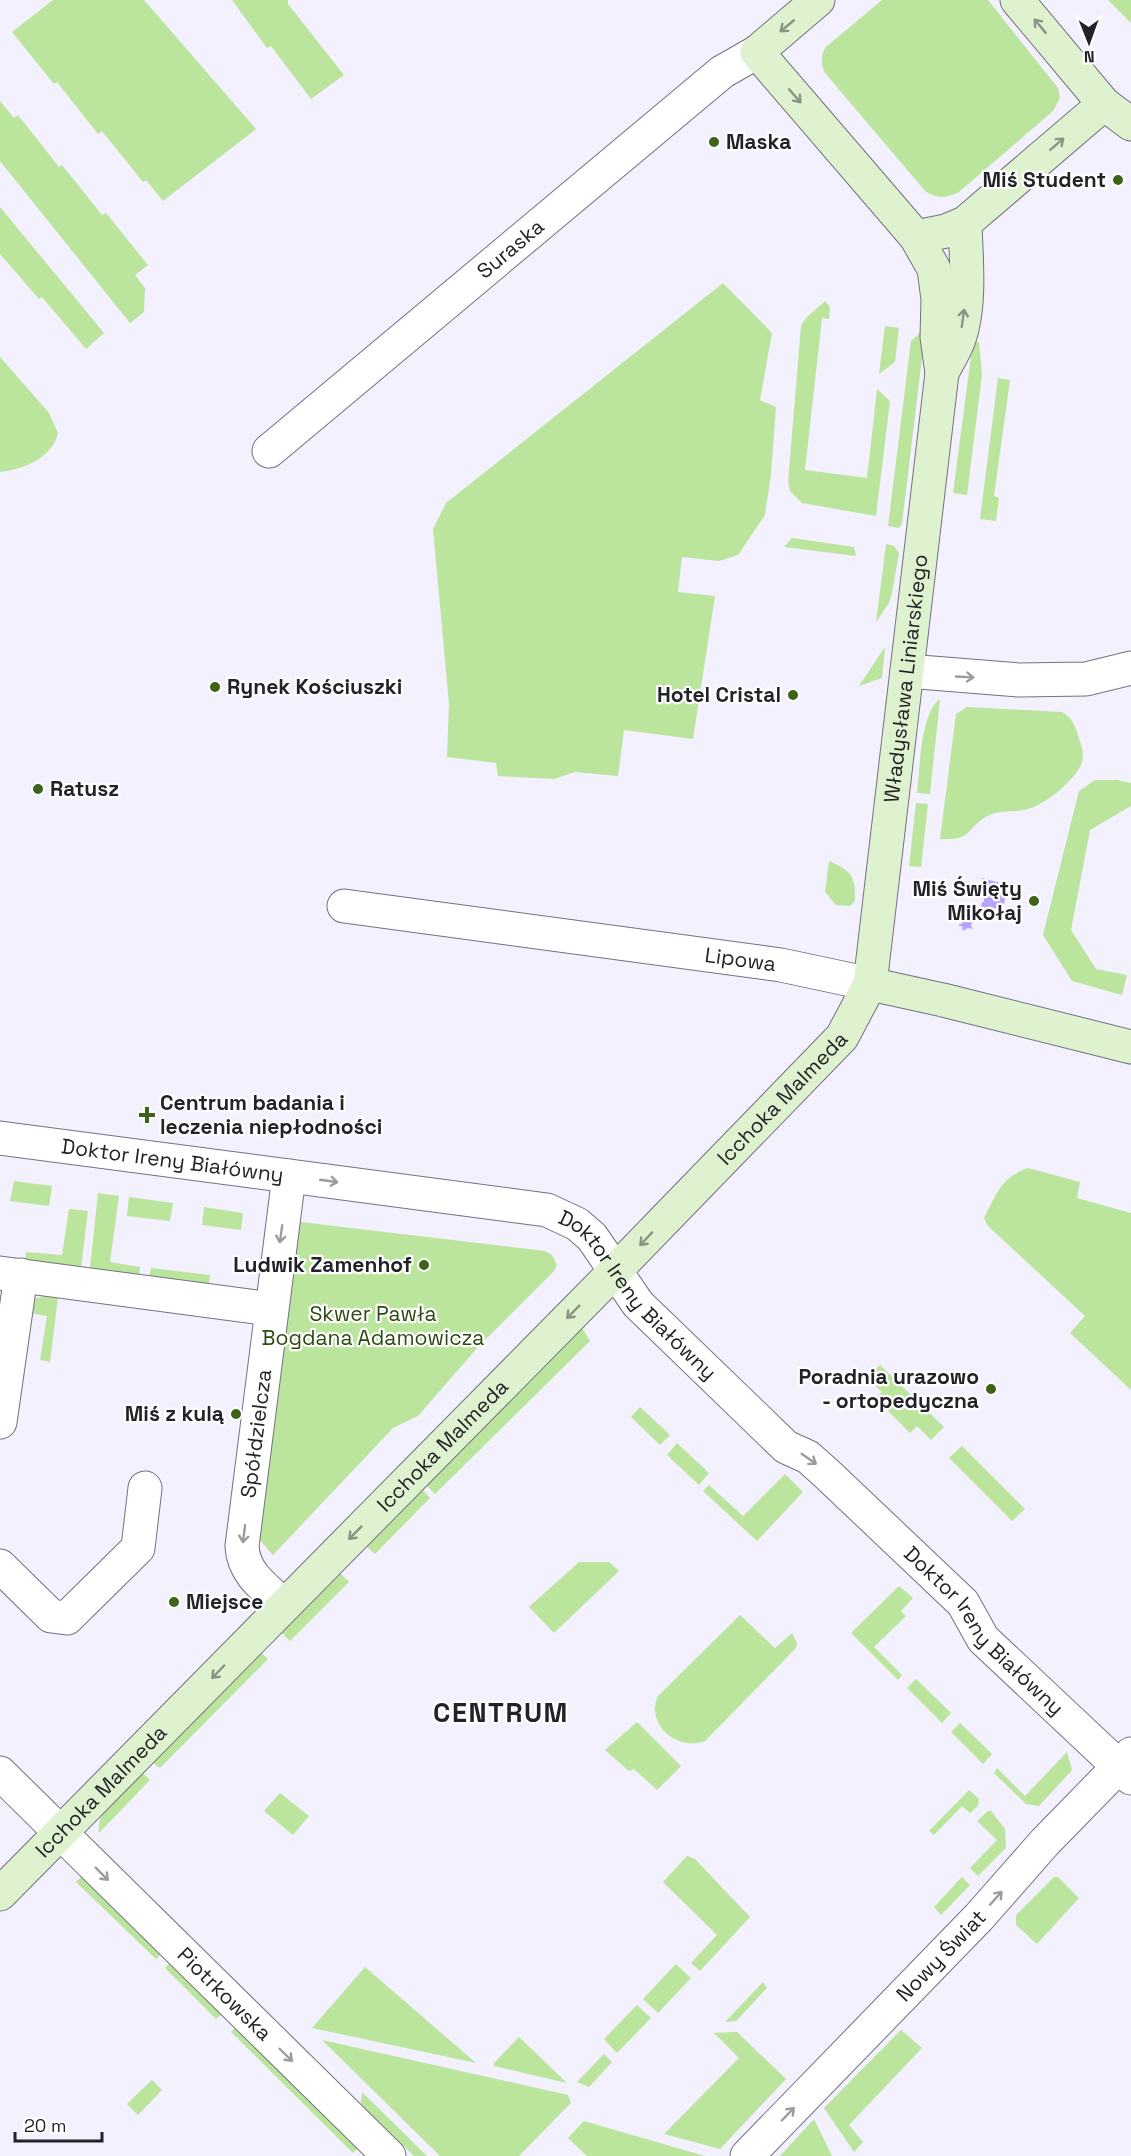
<svg xmlns="http://www.w3.org/2000/svg" width="1131" height="2156" font-family="'Space Grotesk',sans-serif">
  <style>
    .green { fill: #bbe49d }
    .water { fill: #b8a4fb }
    .lines { fill: none; stroke-linecap: round; stroke-linejoin: round }
    .street-casing { stroke: #73717f; stroke-width: 35 }
    .secondary-casing { stroke: #73717f; stroke-width: 35 }
    .street { stroke: #fff; stroke-width: 33 }
    .secondary { stroke: #dff2cf; stroke-width: 33 }
    .oneway { stroke: #8a9484 }
    .oneway2 { stroke: #9c9c9e }
    .poi-dot { fill: #3d621a; stroke: #fff; stroke-width: 2 }
    .labels { text-anchor: middle; stroke-width: 4.5; stroke-linejoin: round; paint-order: stroke }
    .poi-label { font-size: 21px; font-weight: bold; fill: #232228; stroke: #fff; text-anchor: end }
    .street-label { font-size: 21px; fill: #232228; stroke: #fff }
    .park-label { font-size: 21px; fill: #2d4a0f; stroke: #fff }
    .district-label { font-size: 27px; font-weight: bold; letter-spacing: 1.5px; fill: #232228; stroke: #fff }
  </style>
  <rect width="100%" height="100%" fill="#f3f1fe"/>
  <!-- green -->
  <g class="green">
    <path d="M53,0H144L256,129L163,201L146,180L143,182L102,131L98,134L57,82L54,84L12,32Z"/>
    <path d="M232,0H288V4L344,75L311,99L271,46L267,48Z"/>
    <path d="M882,0H988L1058,88L1060,98L1053,111L959,192C947,198 939,199 926,192L825,73C821,64 820,55 826,47Z"/>
    <path d="M1108,0H1131V23Z"/>
    <path d="M0,101L14,118L18,115L59,167L62,165L102,215L106,213L148,265L135,275L145,288L144,312L130,323L0,161Z"/>
    <path d="M0,207L104,333L86,349L42,297L39,299L0,254Z"/>
    <path d="M723,283L772,333L760,400L776,407L771,474L765,515L738,555L719,561L682,557L678,592L715,596L693,739L624,730L618,776L575,772L554,779L498,776L496,763L447,757L449,704L433,529L446,503Z"/>
    <path d="M825,301L830,307L829,319L822,318L805,470L867,478L877,389L890,401L876,516L802,503L790,491L788,482L801,326L805,319Z"/>
    <path d="M885,326L899,328L895,362L879,374Z"/>
    <path d="M920,333H925L902,524L899,528L888,526L911,341Z"/>
    <path d="M973,341L979,342L982,375L967,495L953,493Z"/>
    <path d="M0,357L49,413L58,433C52,458 24,469 0,472Z"/>
    <path d="M998,378L1010,380L994,496L999,498L996,521L980,519Z"/>
    <path d="M792,538L854,547L856,556L784,547Z"/>
    <path d="M886,544L894,546L899,553L892,593L889,603L876,622Z"/>
    <path d="M885,647L882,678L859,686Z"/>
    <path d="M940,699L930,794L917,793C920,770 920,713 940,699Z"/>
    <path d="M967,707L1062,712C1074,719 1076,728 1080,742C1083,749 1084,757 1081,765C1072,783 1044,806 1024,810C1012,812 999,810 987,816C965,829 973,841 940,839L956,714Z"/>
    <path d="M1095,780H1117L1131,783V806L1090,830L1071,930L1096,969L1127,975L1122,995L1072,981L1043,935L1079,791Z"/>
    <path d="M916,803L928,804L921,867L909,866Z"/>
    <path d="M829,861C851,871 856,876 855,901L850,906L836,905L825,892Z"/>
    <path d="M1028,1168L1080,1182L1077,1198L1131,1213V1390L1070,1333L1085,1316L987,1225L984,1218C996,1195 1001,1177 1028,1168Z"/>
    <path d="M14,1181L52,1186L49,1206L10,1201Z"/>
    <path d="M98,1193L119,1196L110,1262L140,1267L139,1275L90,1268Z"/>
    <path d="M129,1197L173,1203L170,1221L127,1216Z"/>
    <path d="M204,1207L243,1213L241,1230L202,1225Z"/>
    <path d="M69,1209L88,1211L81,1268L25,1261L26,1252L62,1255Z"/>
    <path d="M292,1221L545,1251L552,1255L557,1265L554,1271L478,1347L418,1416L393,1428L273,1555L253,1532Z"/>
    <path d="M151,1268L210,1275L209,1284L149,1277Z"/>
    <path d="M48,1295L58,1297L50,1362L40,1360L47,1316L22,1312L30,1300Z"/>
    <path d="M582,1328L590,1341L435,1494L427,1486Z"/>
    <path d="M880,1365L944,1427L931,1440L917,1426L910,1433L875,1398L882,1392L867,1378Z"/>
    <path d="M640,1407L670,1435L660,1445L631,1417Z"/>
    <path d="M677,1443L709,1473L699,1485L667,1455Z"/>
    <path d="M962,1446L1025,1509L1012,1521L949,1458Z"/>
    <path d="M785,1474L803,1492L757,1541L703,1491L709,1485L743,1516Z"/>
    <path d="M423,1490L430,1498L375,1554L367,1547Z"/>
    <path d="M579,1562H609L619,1571L554,1633L529,1607Z"/>
    <path d="M340,1573L349,1582L290,1641L281,1632Z"/>
    <path d="M899,1586L913,1598L901,1611L906,1616L874,1647L902,1675L898,1680L851,1633Z"/>
    <path d="M740,1615L775,1648L792,1633L797,1643L796,1648L705,1741C677,1752 645,1724 658,1696Z"/>
    <path d="M260,1652L268,1659L160,1768L152,1762Z"/>
    <path d="M916,1679L951,1713L942,1723L907,1688Z"/>
    <path d="M637,1722L681,1766L657,1790L634,1769L629,1771L605,1750Z"/>
    <path d="M960,1723L992,1754L983,1764L951,1732Z"/>
    <path d="M1067,1752L1072,1770L1039,1806L1026,1804L994,1773L997,1768L1025,1796Z"/>
    <path d="M142,1772L150,1780L99,1833C95,1809 127,1787 142,1772Z"/>
    <path d="M969,1790L979,1799L978,1806L970,1813L962,1806L934,1835L929,1831Z"/>
    <path d="M280,1793L309,1816L293,1835L264,1811Z"/>
    <path d="M988,1811H991L1005,1829L1006,1848L978,1876L970,1868L997,1840L977,1821Z"/>
    <path d="M687,1856L695,1859L750,1917L700,1971L691,1963L717,1935L663,1882Z"/>
    <path d="M85,1873L164,1951L156,1959L76,1882Z"/>
    <path d="M962,1877L970,1885L941,1915L934,1907Z"/>
    <path d="M1054,1877H1058L1079,1898L1037,1944L1016,1925V1915Z"/>
    <path d="M173,1960L225,2011L216,2019L165,1968Z"/>
    <path d="M676,1964L691,1978L658,2013L643,1999Z"/>
    <path d="M365,1967L476,2063L312,2028Z"/>
    <path d="M763,1982L767,1988L736,2021L725,2022Z"/>
    <path d="M637,2005L651,2018L617,2053L604,2039Z"/>
    <path d="M239,2023L358,2148L353,2153L231,2032Z"/>
    <path d="M901,2030L922,2048L849,2125L863,2142L854,2152L824,2108Z"/>
    <path d="M737,2032L786,2079L720,2149L664,2134L739,2058L714,2033Z"/>
    <path d="M519,2037L567,2083L494,2066V2063Z"/>
    <path d="M322,2040L568,2095L571,2103L519,2156H440Z"/>
    <path d="M604,2054L612,2062L589,2087L577,2082Z"/>
    <path d="M152,2080L162,2090L138,2115L127,2104Z"/>
    <path d="M362,2092L427,2156H414L361,2104Z"/>
    <path d="M814,2119L832,2156H780Z"/>
    <path d="M584,2121L705,2156H587L568,2138Z"/>
  </g>
  <!-- water -->
  <path class="water" d="M982,878L1008,885L1004,904L1001,903L1000,907L998,906L994,910L989,911L987,916L984,915L980,920L976,918L975,921H972L971,926L973,929L968,928L963,931L962,926H959V924H962L961,917L966,914L967,910L977,909L978,907H981L982,902H984V899L980,896L983,892L979,888L983,884L981,883Z"/>
  <g class="lines">
    <!-- street casing -->
    <g class="street-casing">
      <g id="street">
        <path id="s1" d="M269,451L722,72L757,52"/>
        <path d="M907,671L1019,680L1086,679L1131,668"/>
        <path id="s2" d="M344,906L781,965L870,984"/>
        <path id="s3" d="M0,1138L547,1210L577,1224L592,1237L638,1304L786,1447L808,1457L827,1474L963,1603L983,1639L1131,1778"/>
        <path d="M0,1273L271,1309"/>
        <path d="M0,1422L21,1275"/>
        <path d="M0,1566L51,1616L67,1618L138,1548L145,1488"/>
        <path id="s4" d="M284,1605C265,1588 243,1573 242,1546L289,1176"/>
        <path id="s5" d="M0,1773L389,2156"/>
        <path id="s6" d="M747,2156L979,1917L1045,1842L1131,1754"/>
      </g>
    </g>
    <!-- secondary casing -->
    <g class="secondary-casing">
      <g id="secondary">
        <path d="M1017,0L1104,104L1131,124"/>
        <path d="M916,237L946,231L965,223L1104,104"/>
        <path d="M942,373C947,362 955,351 959,339C971,305 966,259 965,223"/>
        <path d="M870,984L943,1000L1131,1047"/>
        <path id="s7" d="M0,1894L615,1271L842,1037L870,984L942,373L937,337L938,299L934,269L916,237L757,52L818,0"/>
      </g>
    </g>
    <!-- street -->
    <use href="#street" class="street"/>
    <!-- secondary -->
    <use href="#secondary" class="secondary"/>
  </g>
  <!-- one-way arrows -->
  <defs><path id="oneway-shaft" d="M-6 0H5M1.5-3L5.5 0L1.5 3" fill="none" stroke-width="1.6" stroke-linecap="round" stroke-linejoin="round" transform="scale(1.5)"/></defs>
  <g class="oneway">
    <use href="#oneway-shaft" transform="translate(787 26) rotate(140)"/>
    <use href="#oneway-shaft" transform="translate(1040 26) rotate(-130)"/>
    <use href="#oneway-shaft" transform="translate(795 96) rotate(49)"/>
    <use href="#oneway-shaft" transform="translate(1057 144) rotate(-41)"/>
    <use href="#oneway-shaft" transform="translate(963 318) rotate(-82)"/>
    <use href="#oneway-shaft" transform="translate(646 1239) rotate(133)"/>
    <use href="#oneway-shaft" transform="translate(573 1312) rotate(135)"/>
    <use href="#oneway-shaft" transform="translate(355 1533) rotate(135)"/>
    <use href="#oneway-shaft" transform="translate(218 1672) rotate(134)"/>
  </g>
  <g class="oneway2">
    <use href="#oneway-shaft" transform="translate(965 677) rotate(3)"/>
    <use href="#oneway-shaft" transform="translate(329 1181) rotate(8)"/>
    <use href="#oneway-shaft" transform="translate(281 1234) rotate(98)"/>
    <use href="#oneway-shaft" transform="translate(809 1459) rotate(35)"/>
    <use href="#oneway-shaft" transform="translate(244 1534) rotate(97)"/>
    <use href="#oneway-shaft" transform="translate(102 1874) rotate(45)"/>
    <use href="#oneway-shaft" transform="translate(996 1898) rotate(-48)"/>
    <use href="#oneway-shaft" transform="translate(286 2055) rotate(44)"/>
    <use href="#oneway-shaft" transform="translate(788 2114) rotate(-46)"/>
  </g>
  <!-- markers -->
  <g class="poi-dot">
    <circle cx="714" cy="142" r="6"/>
    <circle cx="1118" cy="180" r="6"/>
    <circle cx="215" cy="687" r="6"/>
    <circle cx="793" cy="695" r="6"/>
    <circle cx="38" cy="789" r="6"/>
    <circle cx="1034" cy="901" r="6"/>
    <path d="M144 1106h6v6h6v6h-6v6h-6v-6h-6v-6h6z"/>
    <circle cx="424" cy="1265" r="6"/>
    <circle cx="991" cy="1389" r="6"/>
    <circle cx="236" cy="1414" r="6"/>
    <circle cx="174" cy="1602" r="6"/>
  </g>
  <g class="labels">
    <!-- poi labels -->
    <g class="poi-label">
      <text x="726" y="149" text-anchor="start">Maska</text>
      <text x="1106" y="187">Miś Student</text>
      <text x="227" y="694" text-anchor="start">Rynek Kościuszki</text>
      <text x="781" y="702">Hotel Cristal</text>
      <text x="50" y="796" text-anchor="start">Ratusz</text>
      <text x="1022" y="896">Miś Święty<tspan x="1022" dy="24">Mikołaj</tspan></text>
      <text x="160" y="1110" text-anchor="start">Centrum badania i<tspan x="160" dy="24">leczenia niepłodności</tspan></text>
      <text x="412" y="1272">Ludwik Zamenhof</text>
      <text x="979" y="1384">Poradnia urazowo<tspan x="979" dy="24">- ortopedyczna</tspan></text>
      <text x="224" y="1421">Miś z kulą</text>
      <text x="186" y="1609" text-anchor="start">Miejsce</text>
    </g>
    <!-- street labels -->
    <g class="street-label">
      <text dy="7" stroke="none"><textPath href="#s1" startOffset="315">Suraska</textPath></text>
      <text dy="7" stroke="none"><textPath href="#s7" startOffset="1569">Władysława Liniarskiego</textPath></text>
      <text dy="7" stroke="none"><textPath href="#s2" startOffset="400">Lipowa</textPath></text>
      <text dy="7" stroke="none"><textPath href="#s7" startOffset="1116">Icchoka Malmeda</textPath></text>
      <text dy="7" stroke="none"><textPath href="#s3" startOffset="174">Doktor Ireny Białówny</textPath></text>
      <text dy="7" stroke="none"><textPath href="#s3" startOffset="678">Doktor Ireny Białówny</textPath></text>
      <text dy="7" stroke="none"><textPath href="#s4" startOffset="188">Spółdzielcza</textPath></text>
      <text dy="7" stroke="none"><textPath href="#s7" startOffset="630">Icchoka Malmeda</textPath></text>
      <text dy="7" stroke="none"><textPath href="#s3" startOffset="1164">Doktor Ireny Białówny</textPath></text>
      <text dy="7" stroke="none"><textPath href="#s7" startOffset="144">Icchoka Malmeda</textPath></text>
      <text dy="7" stroke="none"><textPath href="#s6" startOffset="279">Nowy Świat</textPath></text>
      <text dy="7" stroke="none"><textPath href="#s5" startOffset="315">Piotrkowska</textPath></text>
    </g>
    <!-- park labels -->
    <g class="park-label">
      <text x="373" y="1321">Skwer Pawła<tspan x="373" dy="24">Bogdana Adamowicza</tspan></text>
    </g>
    <!-- district labels -->
    <g class="district-label">
      <text x="501" y="1722">CENTRUM</text>
    </g>
  </g>
  <!-- north arrow -->
  <g transform="translate(1089 42) rotate(179)" stroke="#ffffff" stroke-width="4.5" paint-order="stroke">
  <path d="M0-4.5L10 22L0 15L-10 22Z" fill="#232228"/>
  <text y="-9" font-size="16" font-weight="bold" text-anchor="middle" fill="#232228">N</text>
  </g>
  <!-- scale -->
  <path d="M15 2132v9h87v-9" fill="none" stroke="#232228" stroke-width="3"/>
  <text x="24" y="2132" font-size="18" fill="#232228" stroke="#ffffff" stroke-width="4.5" paint-order="stroke">20 m</text>
</svg>
